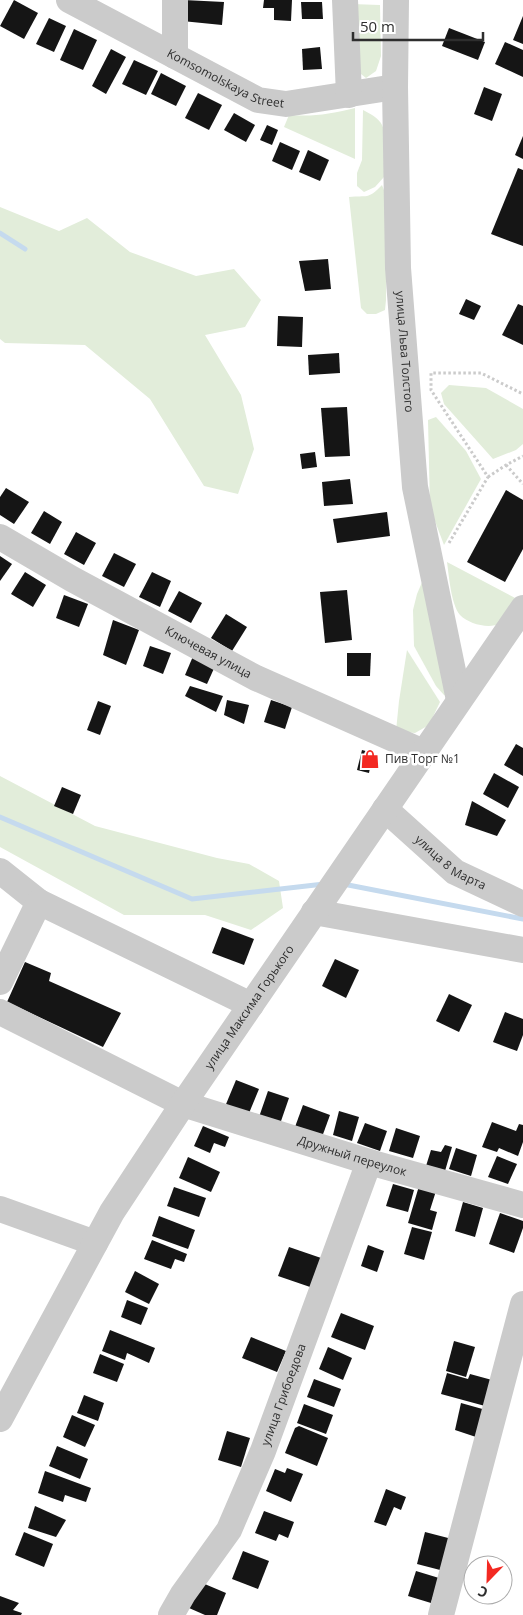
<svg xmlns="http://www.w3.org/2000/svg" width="523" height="1615" font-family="'Open Sans',sans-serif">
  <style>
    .green { fill: #e2edda }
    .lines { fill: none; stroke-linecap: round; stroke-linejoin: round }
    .stream { stroke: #c5daee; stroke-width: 5 }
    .building { fill: #151515 }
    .path { stroke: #cbcbcb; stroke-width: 3; stroke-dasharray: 2.5 2.5; stroke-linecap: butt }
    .minor { stroke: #cbcbcb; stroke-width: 26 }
    .labels { text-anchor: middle; stroke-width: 5; stroke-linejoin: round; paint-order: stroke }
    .street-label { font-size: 12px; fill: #2e2e2e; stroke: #fff }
    .poi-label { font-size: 12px; fill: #2e2e2e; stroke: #fff; text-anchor: start }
  </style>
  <rect width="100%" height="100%" fill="#fff"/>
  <!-- green -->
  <g class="green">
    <path d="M351,4L380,5L381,56L376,71L366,78L356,70Z"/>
    <path d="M355,108V159L284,127L289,115C314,117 330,114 355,108Z"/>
    <path d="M363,110C369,113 379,118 382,125C388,137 384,164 384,177L375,187L364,192L357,186V173L362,160Z"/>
    <path d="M382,185L387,198L386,300L385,310L376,314H367L361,308L349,197C367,195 368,200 382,185Z"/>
    <path d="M0,207L59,231L87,218L130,252L196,276L234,269L261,300L245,327L205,335L241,395L254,449L238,494L204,486L150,399L85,345L5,343L0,339Z"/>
    <path d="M449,385L486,388L523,409V444L516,450L493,459L444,404L441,393Z"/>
    <path d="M436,417L466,451L481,479L444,545L430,508L428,420Z"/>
    <path d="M447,562L519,600C516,605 513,613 510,617C499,631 472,627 460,615C451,604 449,576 447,562Z"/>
    <path d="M423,580L452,698L444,695L436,686L414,646L413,610L417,594Z"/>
    <path d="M407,650L440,702L429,725L415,733L396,731L399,701Z"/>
    <path d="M0,776L95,826L217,858L249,864L279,881L283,908L251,930L205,915H124L0,847Z"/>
  </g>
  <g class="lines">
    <!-- stream -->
    <g class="stream">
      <path d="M0,233L25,249"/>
      <path d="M0,817L192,899L324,884"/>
      <path d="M343,884L523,919"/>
    </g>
  </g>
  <!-- building -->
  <g class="building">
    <path d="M14,0L38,13L24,39L0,26Z"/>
    <path d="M184,0L224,2L222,25L182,21Z"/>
    <path d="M264,0H292L291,21L274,20V8H263Z"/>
    <path d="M301,2H322L323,19H302Z"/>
    <path d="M523,16V44L513,40Z"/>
    <path d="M49,18L66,26L54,52L36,44Z"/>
    <path d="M449,28L485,42L478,60L442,46Z"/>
    <path d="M74,29L97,40L83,70L60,60Z"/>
    <path d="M505,42L523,50V77L495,64Z"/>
    <path d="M320,47L322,69L303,70L302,49Z"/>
    <path d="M111,49L126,57L106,94L92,86Z"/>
    <path d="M134,60L158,71L146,95L122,84Z"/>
    <path d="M161,73L186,86L176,106L151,94Z"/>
    <path d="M484,87L502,94L492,121L474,114Z"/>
    <path d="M198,93L222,105L209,130L185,118Z"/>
    <path d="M234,113L255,125L246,142L224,130Z"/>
    <path d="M267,125L278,130L272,145L260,140Z"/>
    <path d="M523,136V159L515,155Z"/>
    <path d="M280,142L300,151L292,170L272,161Z"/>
    <path d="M308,150L329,160L320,181L299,172Z"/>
    <path d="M518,168L523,170V246L491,234Z"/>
    <path d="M328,259L331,289L305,291L299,261Z"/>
    <path d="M466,299L481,306L474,320L459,314Z"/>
    <path d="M518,304L523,306V345L502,335Z"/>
    <path d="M278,316L303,317L302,347L277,346Z"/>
    <path d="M339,353L340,373L309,375L308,355Z"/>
    <path d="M347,407L350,456L325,457L321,408Z"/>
    <path d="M315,452L317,467L302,469L300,454Z"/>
    <path d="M350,479L353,504L324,506L322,482Z"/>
    <path d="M6,488L29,502L14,524L0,515V497Z"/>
    <path d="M506,490L523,500V549L505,582L467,562Z"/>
    <path d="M44,511L62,522L50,544L31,533Z"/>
    <path d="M387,512L390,536L337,543L333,519Z"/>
    <path d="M76,532L96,543L84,565L64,554Z"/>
    <path d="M114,553L136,564L124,587L102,576Z"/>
    <path d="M0,556L12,564L0,581Z"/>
    <path d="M25,572L46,585L33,607L11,594Z"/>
    <path d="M152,572L171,581L160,607L139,597Z"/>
    <path d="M347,590L352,640L325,643L320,592Z"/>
    <path d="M179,591L202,603L191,623L168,611Z"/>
    <path d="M64,595L88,604L79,627L56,618Z"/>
    <path d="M226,614L247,627L232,651L211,638Z"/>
    <path d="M113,620L139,630L126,665L103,655Z"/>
    <path d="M150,646L171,653L163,674L143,666Z"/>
    <path d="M347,653H371L370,676H347Z"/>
    <path d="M194,654L216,664L207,684L185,675Z"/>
    <path d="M190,686L223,696L216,712L185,696Z"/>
    <path d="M227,700L249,705L244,724L224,715Z"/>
    <path d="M271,700L292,707L285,729L264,722Z"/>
    <path d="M98,701L111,706L100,735L87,730Z"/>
    <path d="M516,744L523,748V776L504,765Z"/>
    <path d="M362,750L373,753L369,773L357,770Z"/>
    <path d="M494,773L519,787L508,808L483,794Z"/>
    <path d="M62,787L81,795L73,814L54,806Z"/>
    <path d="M472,801L506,820L497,836L465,825Z"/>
    <path d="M222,927L254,939L244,965L212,953Z"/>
    <path d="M335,959L359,970L346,998L322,986Z"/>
    <path d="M25,962L51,973L49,981L121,1013L103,1047L7,1002Z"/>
    <path d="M449,994L472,1005L459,1032L436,1021Z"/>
    <path d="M505,1012L523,1019V1035L517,1051L493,1042Z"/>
    <path d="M236,1080L259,1089L247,1118L224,1109Z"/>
    <path d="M268,1091L289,1098L280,1124L259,1117Z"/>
    <path d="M303,1105L330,1115L322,1137L295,1127Z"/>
    <path d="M339,1111L359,1117L352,1141L333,1135Z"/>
    <path d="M492,1122L516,1131L519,1124L523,1125V1142L518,1156L499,1148L497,1152L482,1147Z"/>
    <path d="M365,1123L387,1131L380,1151L357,1143Z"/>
    <path d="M203,1126L229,1137L225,1147L214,1143L210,1153L194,1146Z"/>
    <path d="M396,1128L420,1136L413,1158L389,1151Z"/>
    <path d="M445,1145L452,1147L445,1171L426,1166L431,1150L441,1152Z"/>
    <path d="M456,1148L477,1155L471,1176L449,1169Z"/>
    <path d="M497,1156L517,1164L508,1184L488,1177Z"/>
    <path d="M188,1157L220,1172L211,1192L179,1178Z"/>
    <path d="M393,1184L414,1190L408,1212L386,1206Z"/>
    <path d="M419,1186L436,1191L430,1210L437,1212L432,1230L408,1223Z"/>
    <path d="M174,1187L206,1198L199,1217L167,1206Z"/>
    <path d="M463,1202L483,1208L475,1237L455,1231Z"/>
    <path d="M500,1213L523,1221V1228L514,1253L489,1244Z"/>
    <path d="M159,1216L195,1230L188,1249L152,1236Z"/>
    <path d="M412,1227L432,1232L424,1260L404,1254Z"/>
    <path d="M152,1240L187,1254L184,1262L175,1259L171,1269L144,1259Z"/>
    <path d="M368,1245L384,1251L377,1272L361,1266Z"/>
    <path d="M289,1247L324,1259L313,1288L278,1276Z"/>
    <path d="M135,1271L159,1284L149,1304L125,1292Z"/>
    <path d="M127,1300L148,1308L141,1325L121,1317Z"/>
    <path d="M341,1313L374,1326L365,1350L331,1337Z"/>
    <path d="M110,1330L155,1348L149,1363L127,1353L125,1360L102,1351Z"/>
    <path d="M251,1337L286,1351L277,1372L242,1358Z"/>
    <path d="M454,1341L475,1347L466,1377L446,1371Z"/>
    <path d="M328,1347L352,1358L343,1380L319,1369Z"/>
    <path d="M100,1354L124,1364L117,1382L93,1373Z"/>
    <path d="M447,1373L468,1379L470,1374L492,1380L485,1406L441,1394Z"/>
    <path d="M314,1379L341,1389L334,1407L307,1397Z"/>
    <path d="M84,1395L104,1403L98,1421L77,1413Z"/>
    <path d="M461,1403L486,1410L476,1437L455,1430Z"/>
    <path d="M304,1404L333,1415L326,1434L297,1423Z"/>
    <path d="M72,1415L95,1425L85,1447L63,1437Z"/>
    <path d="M299,1426L328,1438L317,1466L285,1453L295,1428Z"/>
    <path d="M227,1431L250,1438L241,1467L218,1460Z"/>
    <path d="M57,1446L88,1459L80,1479L49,1466Z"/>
    <path d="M287,1468L303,1474L291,1502L266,1491L275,1469L285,1473Z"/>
    <path d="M45,1471L91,1488L86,1502L65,1495L63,1502L38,1493Z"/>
    <path d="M386,1489L406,1497L401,1510L394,1507L386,1526L374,1522Z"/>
    <path d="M35,1506L66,1520L56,1537L28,1528Z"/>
    <path d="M264,1511L294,1522L288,1538L279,1534L276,1541L255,1533Z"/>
    <path d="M24,1532L53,1544L44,1567L15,1555Z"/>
    <path d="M425,1532L452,1539L444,1571L417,1564Z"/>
    <path d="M243,1551L269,1561L258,1589L232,1579Z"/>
    <path d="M416,1571L439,1578L431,1603L408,1596Z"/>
    <path d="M200,1582L226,1593L217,1615H205L189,1608Z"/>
    <path d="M0,1596L19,1603L13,1610L22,1613L21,1615H0Z"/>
  </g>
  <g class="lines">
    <!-- path -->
    <g class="path">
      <path d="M506,465L523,484"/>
      <path d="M488,477L506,465L523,456"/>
      <path d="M449,543L488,477L431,390V373H481L523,394"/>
    </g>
    <!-- minor -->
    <g class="minor">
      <path id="s1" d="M69,0L258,100L286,104L395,87"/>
      <path d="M345,0L349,95"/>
      <path id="s2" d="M396,0L395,87L398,268L415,487L459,700"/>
      <path d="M175,56V0"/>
      <path id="s3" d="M0,537L72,579L256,678L423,752"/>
      <path id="s4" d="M385,809L455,872L523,904"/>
      <path d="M0,871L39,902"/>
      <path d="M314,912L523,950"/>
      <path d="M0,982L39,902L251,1005"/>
      <path id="s5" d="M0,1012L183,1104L369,1162L523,1205"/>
      <path d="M0,1209L95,1243"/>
      <path id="s6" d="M0,1419L112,1212L183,1104L523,608"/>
      <path id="s7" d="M171,1615L183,1594L229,1530L263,1451L369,1162"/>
      <path d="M441,1615L523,1304"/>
    </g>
  </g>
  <!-- icons -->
  <defs>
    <g id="shop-bare" transform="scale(1.5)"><path d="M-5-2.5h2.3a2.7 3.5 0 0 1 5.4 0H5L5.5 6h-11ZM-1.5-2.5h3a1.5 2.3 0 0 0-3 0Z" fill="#f32922" stroke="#fff" stroke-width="2.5" paint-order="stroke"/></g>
  </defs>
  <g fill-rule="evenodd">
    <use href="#shop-bare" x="370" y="759"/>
  </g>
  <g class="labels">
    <!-- street labels -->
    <g class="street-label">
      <text dy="4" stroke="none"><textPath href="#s1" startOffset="176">Komsomolskaya Street</textPath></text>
      <text dy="4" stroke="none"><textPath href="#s2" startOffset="352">улица Льва Толстого</textPath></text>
      <text dy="4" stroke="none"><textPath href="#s3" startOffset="238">Ключевая улица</textPath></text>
      <text dy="4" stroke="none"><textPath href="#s4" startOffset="85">улица 8 Марта</textPath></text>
      <text dy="4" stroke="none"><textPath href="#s6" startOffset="482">улица Максима Горького</textPath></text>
      <text dy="4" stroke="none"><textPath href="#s5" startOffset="382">Дружный переулок</textPath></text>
      <text dy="4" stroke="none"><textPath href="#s7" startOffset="249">улица Грибоедова</textPath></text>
    </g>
    <!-- poi labels -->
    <g class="poi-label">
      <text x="385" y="763">Пив Торг №1</text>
    </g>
  </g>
  <!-- north arrow -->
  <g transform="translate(488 1580) rotate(203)"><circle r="24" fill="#ffffff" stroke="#ababab"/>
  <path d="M0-4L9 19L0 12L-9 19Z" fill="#f32922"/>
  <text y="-8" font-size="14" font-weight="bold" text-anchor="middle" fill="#2e2e2e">С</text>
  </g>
  <!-- scale -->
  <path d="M353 32v8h130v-8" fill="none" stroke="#2e2e2e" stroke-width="2.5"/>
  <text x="360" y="32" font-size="15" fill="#2e2e2e" stroke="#ffffff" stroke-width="4" paint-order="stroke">50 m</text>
</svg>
